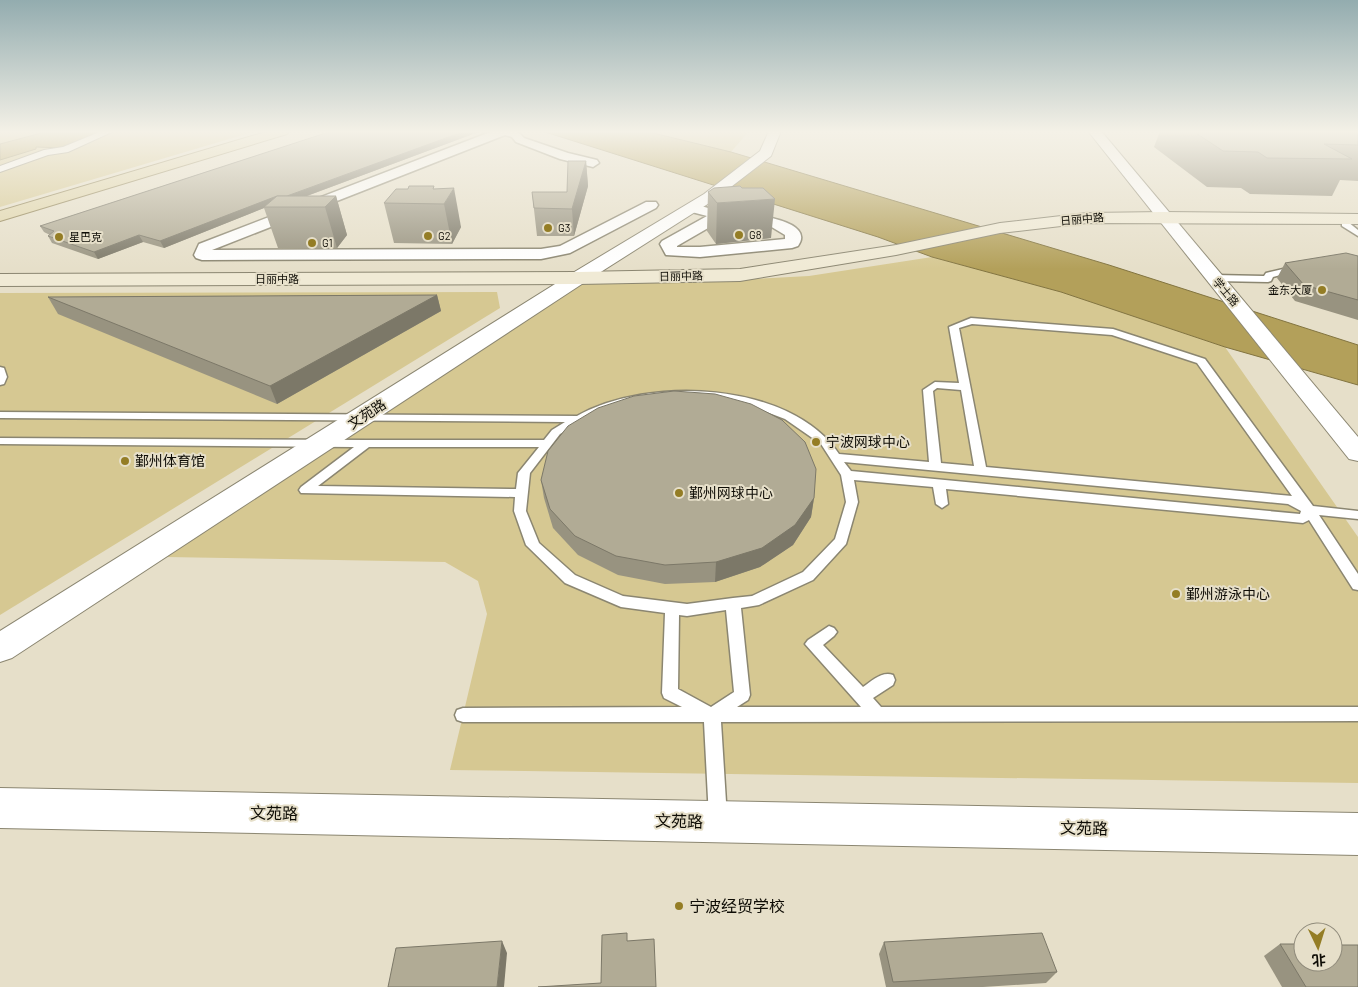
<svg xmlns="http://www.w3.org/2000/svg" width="1358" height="987" font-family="Barlow,'Noto Sans SC',sans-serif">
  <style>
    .green { fill: #d6c892 }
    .water { fill: #b3a05a; stroke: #827440 }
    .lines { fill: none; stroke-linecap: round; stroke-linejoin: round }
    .service-casing { stroke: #8b8671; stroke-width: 3 }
    .pedestrian-casing { stroke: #8b8671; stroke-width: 2 }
    .minor-casing { stroke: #8b8671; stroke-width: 3 }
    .tertiary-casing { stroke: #8b8671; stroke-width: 2 }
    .secondary-casing { stroke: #8b8671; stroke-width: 2 }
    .primary-casing { stroke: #8a7c4c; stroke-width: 2 }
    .service { fill: #fff; fill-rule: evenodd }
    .pedestrian { fill: #fff; fill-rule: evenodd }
    .minor { fill: #fff; fill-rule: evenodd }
    .tertiary { fill: #fff; fill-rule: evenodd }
    .secondary { fill: #f0ead5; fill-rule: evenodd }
    .primary { fill: #e0d5aa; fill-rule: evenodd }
    .wall { fill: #989380 }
    .shaded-wall { fill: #7c7868 }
    .building { fill: #b1ab95; stroke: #7c7868 }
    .poi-dot { fill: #947d25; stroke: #e6dfc9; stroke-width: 2 }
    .labels { text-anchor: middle; stroke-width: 4; stroke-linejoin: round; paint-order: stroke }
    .far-street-label { font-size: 11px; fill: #0e0c05; stroke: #e6dfc9 }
    .far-poi-label { font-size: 11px; fill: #0e0c05; stroke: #e6dfc9; text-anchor: start }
    .street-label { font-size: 14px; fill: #0e0c05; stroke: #e6dfc9 }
    .poi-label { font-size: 14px; fill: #0e0c05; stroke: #e6dfc9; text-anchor: start }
    .near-street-label { font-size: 16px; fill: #0e0c05; stroke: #e6dfc9 }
    .near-poi-label { font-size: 16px; fill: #0e0c05; stroke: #e6dfc9; text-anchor: start }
  </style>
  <rect width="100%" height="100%" fill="#e6dfc9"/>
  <!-- green -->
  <g class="green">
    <path d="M0,131H256L0,207Z"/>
    <path d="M645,131H749L731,152Z"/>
    <path d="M932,257L1061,292L1225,347L1358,537V783L450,770L487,614L478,581L445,562L166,557L583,283L700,282L809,276Z"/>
    <path d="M497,292L500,308L0,615V293Z"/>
  </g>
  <!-- water -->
  <g class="water">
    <path d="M49,131H108L65,148L36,147V149L0,160V144Z"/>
    <path d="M542,131H645L731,152L1109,265L1358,345V385L1225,347L1061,292L932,257L878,237Z"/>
  </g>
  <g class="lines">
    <!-- service casing -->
    <g class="service-casing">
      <g id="service">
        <path d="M1342,222H1348L1358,230V236L1342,226Z"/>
        <path d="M1296,266L1300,268L1299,270L1273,277L1271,281L1268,282L1215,281L1211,278L1215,275L1264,276L1266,273Z"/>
        <path d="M971,318L1113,329L1205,359L1313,506L1358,511V519L1319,515L1358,574V590L1353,589L1309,520L1303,523L946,489L948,504L942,508L936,504L933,487L854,480L858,502L846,544L813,580L759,605L741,608L750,695L748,700L737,707H861L805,644L808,640L829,626L834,628L837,632L834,636L823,645L863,687C872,681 882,671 893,675L895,680L893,685L873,698L881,707H1358V721L721,722L727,818L725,824L718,827L711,824L709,818L704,722H463L457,720L455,715L457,710L463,708L682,707L664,698L662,693L665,613L621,607L565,583L526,545L514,511L515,497L301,493L299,490L301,487L354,447L0,444V438L366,440H544L552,430L565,422L0,418V412L577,416C648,376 790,381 839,454L929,462L923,390L935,382L959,383L949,327ZM972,324L1112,335L1197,363L1292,496L986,467L959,328ZM937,388L961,390L974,466L941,463L933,391ZM687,396L743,403L785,419L821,444L841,475L846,502L835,539L803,572L752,596L733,598L687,604L623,596L575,575L539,543L526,511L530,473L560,434L599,412L639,400ZM369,447H539L518,473L516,489L318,486ZM844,462L1288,504L1301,511L1300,514L851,471ZM726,610L734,692L711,707L678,689L679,615L687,616Z"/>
        <path d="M0,367L4,368L7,377L4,384L0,385Z"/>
      </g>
    </g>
    <!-- pedestrian casing -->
    <g class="pedestrian-casing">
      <path id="pedestrian" d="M102,131H114L68,152L48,155L0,172V166L44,150L63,147Z"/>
    </g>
    <!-- minor casing -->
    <g class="minor-casing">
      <g id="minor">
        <path d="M493,131H517L524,138L568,153L597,160L599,163L593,167L560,159L516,142L512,137L505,135L212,250L541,249L560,246L646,202H656L658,205L656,208L570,253L541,259L202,260L196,258L194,255L199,244Z"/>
        <path d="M693,204C703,206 713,210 723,211C738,213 818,217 798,246L792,248L700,257L666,255L660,244L662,241L707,216L688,211L686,208L688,205ZM722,220L770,226L785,235V239L700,247H677V246Z"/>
      </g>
    </g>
    <!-- tertiary casing -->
    <g class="tertiary-casing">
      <g id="tertiary">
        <path d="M769,131H781L771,156L714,200L585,282L12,658L0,662V631L571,274L704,194L760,151Z"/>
        <path d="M1088,131H1101L1358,437V461L1349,459Z"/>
        <path d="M0,788L1358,813V855L0,828Z"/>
      </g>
    </g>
    <!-- secondary casing -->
    <g class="secondary-casing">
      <path id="secondary" d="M1163,212L1358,214V224L1087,223L1000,233L896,255L740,281L578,284L0,286V274L578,272L740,269L896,245L1000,223L1087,213Z"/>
    </g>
    <!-- primary casing -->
    <g class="primary-casing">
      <path id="primary" d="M269,131H289L287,134L0,221V211Z"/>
    </g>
    <!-- service -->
    <use href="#service" class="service"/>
    <!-- pedestrian -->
    <use href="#pedestrian" class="pedestrian"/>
    <!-- minor -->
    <use href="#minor" class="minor"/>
    <!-- tertiary -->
    <use href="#tertiary" class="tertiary"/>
    <!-- secondary -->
    <use href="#secondary" class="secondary"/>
    <!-- primary -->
    <use href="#primary" class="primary"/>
  </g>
  <!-- wall -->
  <g class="wall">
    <path d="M332,131H481L307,196H336L347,235L337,248H278L264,208L164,248L143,242L98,259L52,243L48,236L50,235L44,232L40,226Z"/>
    <path d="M1160,131H1358V181L1340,180L1332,196L1250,194L1241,188L1207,187L1154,147Z"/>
    <path d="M586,161L588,186L574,236H537L532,192H567Z"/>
    <path d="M435,189L461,227L452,244L394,243L384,203Z"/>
    <path d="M708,192L771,238L716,244L707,231Z"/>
    <path d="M1358,256V320L1295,301L1277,278L1285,263Z"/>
    <path d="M437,295L441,311L277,404L58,314L48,297Z"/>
    <path d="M541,480L814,498L811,517L793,545L760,567L715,582L665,584L618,575L578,555L553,528L544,498Z"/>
    <path d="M884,942L1057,972L1046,983L983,987H886L879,954Z"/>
    <path d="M1280,944L1358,987H1282L1264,956Z"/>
  </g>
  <!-- shaded-wall -->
  <g class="shaded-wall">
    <path d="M465,131H481L285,204L282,198Z"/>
    <path d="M586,161L588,186L574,236L572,209Z"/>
    <path d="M454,188L461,227L452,244L444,204Z"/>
    <path d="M277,196L264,207V208L164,248L160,241Z"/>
    <path d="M336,196L347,235L337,248L325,207Z"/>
    <path d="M775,199L771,238L716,244L717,203Z"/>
    <path d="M139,235L143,242L98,259L94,252Z"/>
    <path d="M437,295L441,311L277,404L270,386Z"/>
    <path d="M814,498L811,517L793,545L760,567L715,582L716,562Z"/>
    <path d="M502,941L507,953L504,987H497Z"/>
  </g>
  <!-- building -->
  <g class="building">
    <path d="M332,131H465L287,196H277L160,241L139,235L94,252L48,236L54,231L40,226Z"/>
    <path d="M1193,131H1358V145L1324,144L1352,159L1267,158L1258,152L1223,151Z"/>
    <path d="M568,161H586L572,209L534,208L532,192H567Z"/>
    <path d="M409,186H434L433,189L454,188L444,204L384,203L396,189H408Z"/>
    <path d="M740,186L742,188H763L775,199L717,203L708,192L714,188Z"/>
    <path d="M277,196H336L325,207H264Z"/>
    <path d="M1346,253L1358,256V300L1304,285L1285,263Z"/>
    <path d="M437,295L270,386L48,297Z"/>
    <path d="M674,391L715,394L751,404L782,420L805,442L816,469L814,498L795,525L762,548L716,562L665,565L616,556L575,536L550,509L541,480L548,451L568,426L598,408L634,396Z"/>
    <path d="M627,933V941L654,939L656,987H538L601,983L602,935Z"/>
    <path d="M1042,933L1057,972L893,982L884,942Z"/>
    <path d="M502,941L497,987H388L396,948Z"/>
    <path d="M1280,944H1303V962H1333V945H1358V987H1306Z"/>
  </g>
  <!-- sky -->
  <linearGradient id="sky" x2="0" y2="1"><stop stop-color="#93acaf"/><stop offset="0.49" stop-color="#f4f1e7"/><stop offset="1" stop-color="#f4f1e7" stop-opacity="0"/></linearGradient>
  <rect width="1358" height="269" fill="url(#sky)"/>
  <!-- markers -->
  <g class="poi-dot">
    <circle cx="548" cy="228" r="5"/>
    <circle cx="739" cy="235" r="5"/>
    <circle cx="428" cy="236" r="5"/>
    <circle cx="59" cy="237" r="5"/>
    <circle cx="312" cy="243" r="5"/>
    <circle cx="1322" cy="290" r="5"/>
    <circle cx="816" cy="442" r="5"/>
    <circle cx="125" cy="461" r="5"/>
    <circle cx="679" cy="493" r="5"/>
    <circle cx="1176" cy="594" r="5"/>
    <circle cx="679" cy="906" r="5"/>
  </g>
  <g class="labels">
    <!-- far-street labels -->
    <g class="far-street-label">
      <text transform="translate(1082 219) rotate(-5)" y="4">日丽中路</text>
      <text transform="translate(681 276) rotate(-1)" y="4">日丽中路</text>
      <text x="277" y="283">日丽中路</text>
      <text transform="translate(1226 292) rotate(50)" y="4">学士路</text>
    </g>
    <!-- far-poi labels -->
    <g class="far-poi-label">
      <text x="558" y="232">G3</text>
      <text x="749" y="239">G8</text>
      <text x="438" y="240">G2</text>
      <text x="69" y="241">星巴克</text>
      <text x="322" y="247">G1</text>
      <text x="1312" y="294" text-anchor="end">金东大厦</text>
    </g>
    <!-- street labels -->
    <g class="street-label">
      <text transform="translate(367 414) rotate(-33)" y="5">文苑路</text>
    </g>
    <!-- poi labels -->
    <g class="poi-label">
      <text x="826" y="447">宁波网球中心</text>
      <text x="135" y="466">鄞州体育馆</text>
      <text x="689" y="498">鄞州网球中心</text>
      <text x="1186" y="599">鄞州游泳中心</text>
    </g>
    <!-- near-street labels -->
    <g class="near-street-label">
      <text transform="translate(274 813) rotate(1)" y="6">文苑路</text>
      <text transform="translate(679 821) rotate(1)" y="6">文苑路</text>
      <text transform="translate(1084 828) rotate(1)" y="6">文苑路</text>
    </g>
    <!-- near-poi labels -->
    <g class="near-poi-label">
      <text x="689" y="912">宁波经贸学校</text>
    </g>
  </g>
  <!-- north arrow -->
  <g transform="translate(1318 947) rotate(176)"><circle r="24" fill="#e6dfc9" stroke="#908b7b"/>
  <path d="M0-4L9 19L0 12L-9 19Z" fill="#947d25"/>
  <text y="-8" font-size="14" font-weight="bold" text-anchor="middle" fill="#0e0c05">北</text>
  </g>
</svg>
